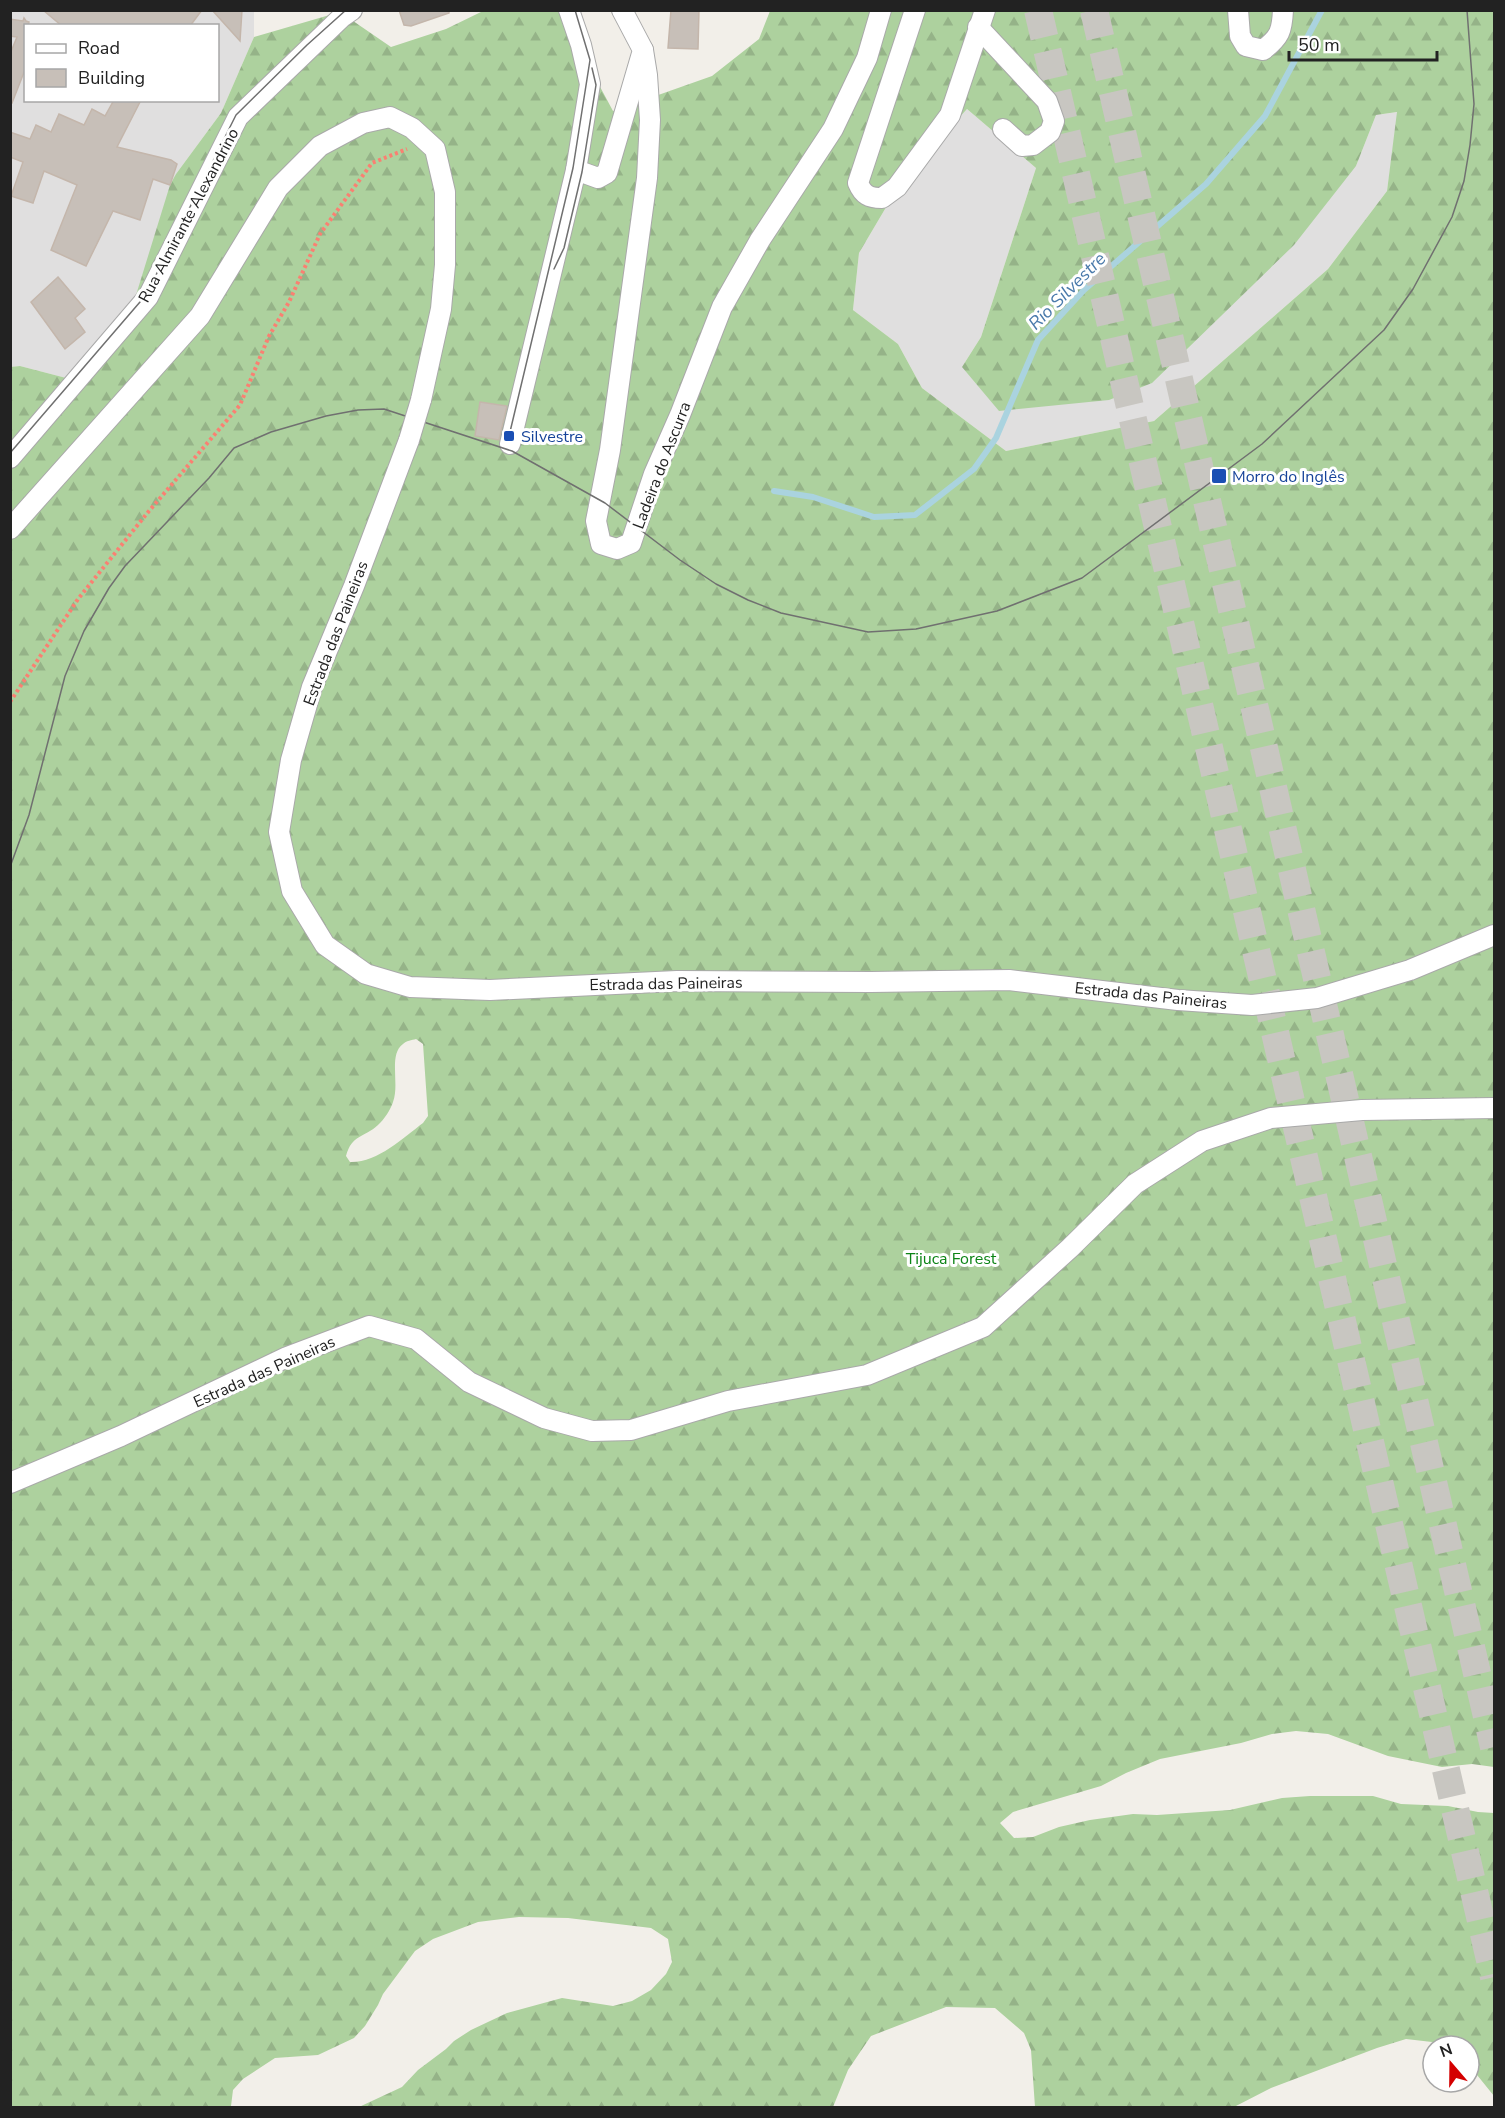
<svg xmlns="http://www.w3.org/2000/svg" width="1505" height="2118" font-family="'Nunito Sans',sans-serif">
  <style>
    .residential { fill: #e0dfdf; fill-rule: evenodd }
    .forest { fill: url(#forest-firs); fill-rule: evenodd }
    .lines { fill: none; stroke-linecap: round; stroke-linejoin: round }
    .stream { stroke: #aad3df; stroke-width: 6 }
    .building { fill: #c7bfb8; stroke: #c4b6ab; stroke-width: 1.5 }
    .highway-tunnel { stroke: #c8c6c1; stroke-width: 28; stroke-dasharray: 28 14; stroke-linecap: butt }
    .minor-casing { stroke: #a9a9a9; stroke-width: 22 }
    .path { stroke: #fa8072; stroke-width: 4; stroke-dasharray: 3 3; stroke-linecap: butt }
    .minor { stroke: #fff; stroke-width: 20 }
    .tram { stroke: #707070; stroke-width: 1.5 }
    .minor-bridge-casing { stroke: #a9a9a9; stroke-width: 22; stroke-linecap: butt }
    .minor-bridge { stroke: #fff; stroke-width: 20 }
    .transit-dot { fill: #1a4fb4; stroke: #fff; stroke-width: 2 }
    .labels { text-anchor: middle; stroke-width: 6; stroke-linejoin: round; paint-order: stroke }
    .street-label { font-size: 16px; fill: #222; stroke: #fff }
    .transit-label { font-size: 16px; fill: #164399; stroke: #fff; text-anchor: start }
    .park-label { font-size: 16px; fill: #0c8416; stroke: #fff }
    .water-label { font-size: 18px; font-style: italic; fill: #4a7aab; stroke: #fff }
  </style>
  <defs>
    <pattern id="forest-firs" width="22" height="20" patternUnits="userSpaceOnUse" patternTransform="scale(1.5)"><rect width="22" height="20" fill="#add19e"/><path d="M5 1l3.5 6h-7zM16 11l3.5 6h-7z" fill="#95b388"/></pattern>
  </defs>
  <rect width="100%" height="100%" fill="#f2efe9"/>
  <!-- residential -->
  <g class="residential">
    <path d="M10,11H254V37L221,113L176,174L132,308L70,379L20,366L11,367ZM26,26H218V100H26Z"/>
    <path d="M967,109L1036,168L981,337L962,367L1356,166L1376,115L1398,112L1387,191L1328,269L1154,421L1006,451L922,388L898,344L853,310L859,253L901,182Z"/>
  </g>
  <!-- forest -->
  <path class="forest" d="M483,11H571L590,68L613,111L712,76L759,39L770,11H1494V1767L1472,1764L1442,1767L1388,1756L1328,1734L1296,1731L1272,1734L1241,1743L1160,1759L1126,1773L1101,1786L1013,1812L1000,1823L1014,1838L1033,1837L1059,1827L1090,1820L1133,1814L1157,1815L1230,1810L1282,1798L1310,1796H1373L1401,1804L1448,1806L1478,1812L1494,1813V2096L1469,2065V2046H1440L1432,2042L1406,2039L1377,2048L1271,2088L1234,2107H1035L1031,2050L1024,2033L995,2008L946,2007L871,2036L848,2070L833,2107H359L402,2087L418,2070L446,2049L454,2041L471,2030L507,2013L562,1998L613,2006L632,2001L651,1990L666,1974L672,1962L668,1939L651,1928L568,1918L519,1917L478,1922L433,1939L415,1951L383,1994L378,2005L365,2026L354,2038L318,2055L275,2058L243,2079L233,2090L231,2106L233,2107H11L10,367L20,366L70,379L132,308L170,185L176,174L221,113L254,37L340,12L391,47L446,29ZM967,109L1036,168L981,337L962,367L999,411L1109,400L1152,383L1294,245L1356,166L1376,115L1397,112L1387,191L1328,269L1154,421L1006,451L922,388L898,344L853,310L859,253L901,182ZM416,1039L423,1044L428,1116L423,1123C403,1138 377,1163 350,1162L346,1156C352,1134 364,1138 378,1125C384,1120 391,1109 393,1102C400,1084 388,1055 403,1044C406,1041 412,1040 416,1039Z"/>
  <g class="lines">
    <!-- stream -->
    <path class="stream" d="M774,491L813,497L874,517L915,515L974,469L996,438L1038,340L1084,290L1206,184L1265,116L1322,10"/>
  </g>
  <!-- building -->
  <g class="building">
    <path d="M43,10H202L190,26H62Z"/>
    <path d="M212,10H242L240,41Z"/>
    <path d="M399,10H449V13L411,26L404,25Z"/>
    <path d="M671,10H699L698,49L668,48Z"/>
    <path d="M24,18L26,21L29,22L28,26H26V67L12,103L10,102V54L17,37L10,36V19L23,21Z"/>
    <path d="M114,100H141L117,147L171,160L177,164L170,185L153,179L140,220L113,211L86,266L51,250L77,185L44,171L33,203L11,196L23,162L10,157V132L30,139L36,125L51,132L59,114L84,125L92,109L105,116Z"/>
    <path d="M58,277L85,309L75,318L85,332L65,349L31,302Z"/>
    <path d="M480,402L507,406L499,440L475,436Z"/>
  </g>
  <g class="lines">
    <!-- highway-tunnel -->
    <g class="highway-tunnel">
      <path d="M1038,10L1494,1977"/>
      <path d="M1094,10L1494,1747"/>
    </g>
    <!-- minor casing -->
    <g class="minor-casing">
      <g id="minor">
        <path d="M915,10L858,183C863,195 869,198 882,198L897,187L950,115L985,10"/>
        <path d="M1238,10L1240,36L1246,46L1263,50C1280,37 1282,31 1283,10"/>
        <path d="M978,27L1047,101L1054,121L1050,132L1033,145L1022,146L1003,129"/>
        <path d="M643,50L647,75L650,120L647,178L610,450L596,521L601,544L617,549L631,543L654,474L680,415L722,307L760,240L833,129L867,58L881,10"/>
        <path d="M576,170L598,178L607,173L643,50L622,10"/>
        <path d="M409,440L354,586L312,687L291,760L279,832L292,891L325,945L366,974L410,987L490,990L677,981L871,982L1009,980L1178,1000L1252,1005L1317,998L1410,970L1494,935"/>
        <path d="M510,444L576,170L590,84L581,45L569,10"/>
        <path d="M10,458L148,297L238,117L342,17L352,10"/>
        <path d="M10,529L200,316L278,188L320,146L363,123L390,117L412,128L435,149L445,192V265L441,309L421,400"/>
        <path d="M10,1483L121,1436L287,1357L369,1326L416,1339L469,1382L544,1418L592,1431L631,1430L728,1401L867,1375L983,1327L1070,1248L1135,1184L1202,1141L1271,1118L1362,1110L1494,1108"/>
      </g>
    </g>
    <!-- path -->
    <path class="path" d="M10,702L78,599L149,511L240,405L269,336L289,302L320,234L372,163L407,149"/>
    <!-- minor -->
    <use href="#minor" class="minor"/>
    <!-- tram -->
    <g class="tram">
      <path d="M554,269L564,248L582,172L596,85L592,68"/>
      <path d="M509,436L573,168L590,60L575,10"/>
      <path d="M10,453L146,295L236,115L307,45L346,10"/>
      <path d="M10,867L29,815L65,676L84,631L109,588L125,566L209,478L234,448L271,432L326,416L358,410L384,409L512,451L605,503L680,560L716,584L748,600L781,613L868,632L916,629L997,611L1082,578L1262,444L1384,330L1413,289L1452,217L1464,181L1470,145L1474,104L1467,10"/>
    </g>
    <!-- minor-bridge casing -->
    <g class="minor-bridge-casing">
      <path id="minor-bridge" d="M409,440L421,400"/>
    </g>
    <!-- minor-bridge -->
    <use href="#minor-bridge" class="minor-bridge"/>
  </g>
  <!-- markers -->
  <g class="transit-dot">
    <rect x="503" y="430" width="12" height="12" rx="3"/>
    <rect x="1211" y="468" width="16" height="16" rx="3"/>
  </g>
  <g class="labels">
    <!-- street labels -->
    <g class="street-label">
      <text transform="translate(188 215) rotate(-62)" y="6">Rua Almirante Alexandrino</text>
      <text transform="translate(661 465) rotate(-69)" y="6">Ladeira do Ascurra</text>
      <text transform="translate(335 633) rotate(-69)" y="6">Estrada das Paineiras</text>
      <text transform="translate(666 983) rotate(-1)" y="6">Estrada das Paineiras</text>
      <text transform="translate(1151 995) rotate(6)" y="6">Estrada das Paineiras</text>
      <text transform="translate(264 1371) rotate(-24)" y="6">Estrada das Paineiras</text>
    </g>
    <!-- transit labels -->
    <g class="transit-label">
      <text x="521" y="442">Silvestre</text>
      <text x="1232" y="482">Morro do Inglês</text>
    </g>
    <!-- park labels -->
    <g class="park-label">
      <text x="951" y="1264">Tijuca Forest</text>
    </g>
    <!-- water labels -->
    <g class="water-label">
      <text transform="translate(1067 291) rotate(-45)" y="6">Rio Silvestre</text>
    </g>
  </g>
  <!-- border -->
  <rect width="1505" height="2118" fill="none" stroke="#222222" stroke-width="24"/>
  <!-- legend -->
  <rect x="24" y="24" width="195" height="78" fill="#ffffff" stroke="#a7a7a7" stroke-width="1.5"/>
  <rect x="36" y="44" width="30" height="9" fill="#ffffff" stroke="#a7a7a7" stroke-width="1.5"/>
  <text x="78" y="54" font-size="18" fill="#222222">Road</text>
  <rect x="36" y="69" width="30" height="18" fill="#c7bfb8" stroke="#a7a7a7" stroke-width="1.5"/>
  <text x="78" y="84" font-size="18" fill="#222222">Building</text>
  <!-- north arrow -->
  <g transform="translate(1451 2064) rotate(340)"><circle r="28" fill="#ffffff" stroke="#a7a7a7" stroke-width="1.5"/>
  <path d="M0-4.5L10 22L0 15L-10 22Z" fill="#d40000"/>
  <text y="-9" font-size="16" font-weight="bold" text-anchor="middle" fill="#222222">N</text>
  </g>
  <!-- scale -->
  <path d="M1289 51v9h148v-9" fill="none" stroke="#222222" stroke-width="3"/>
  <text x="1298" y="51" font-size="18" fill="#222222" stroke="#ffffff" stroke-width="4.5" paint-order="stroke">50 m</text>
</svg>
